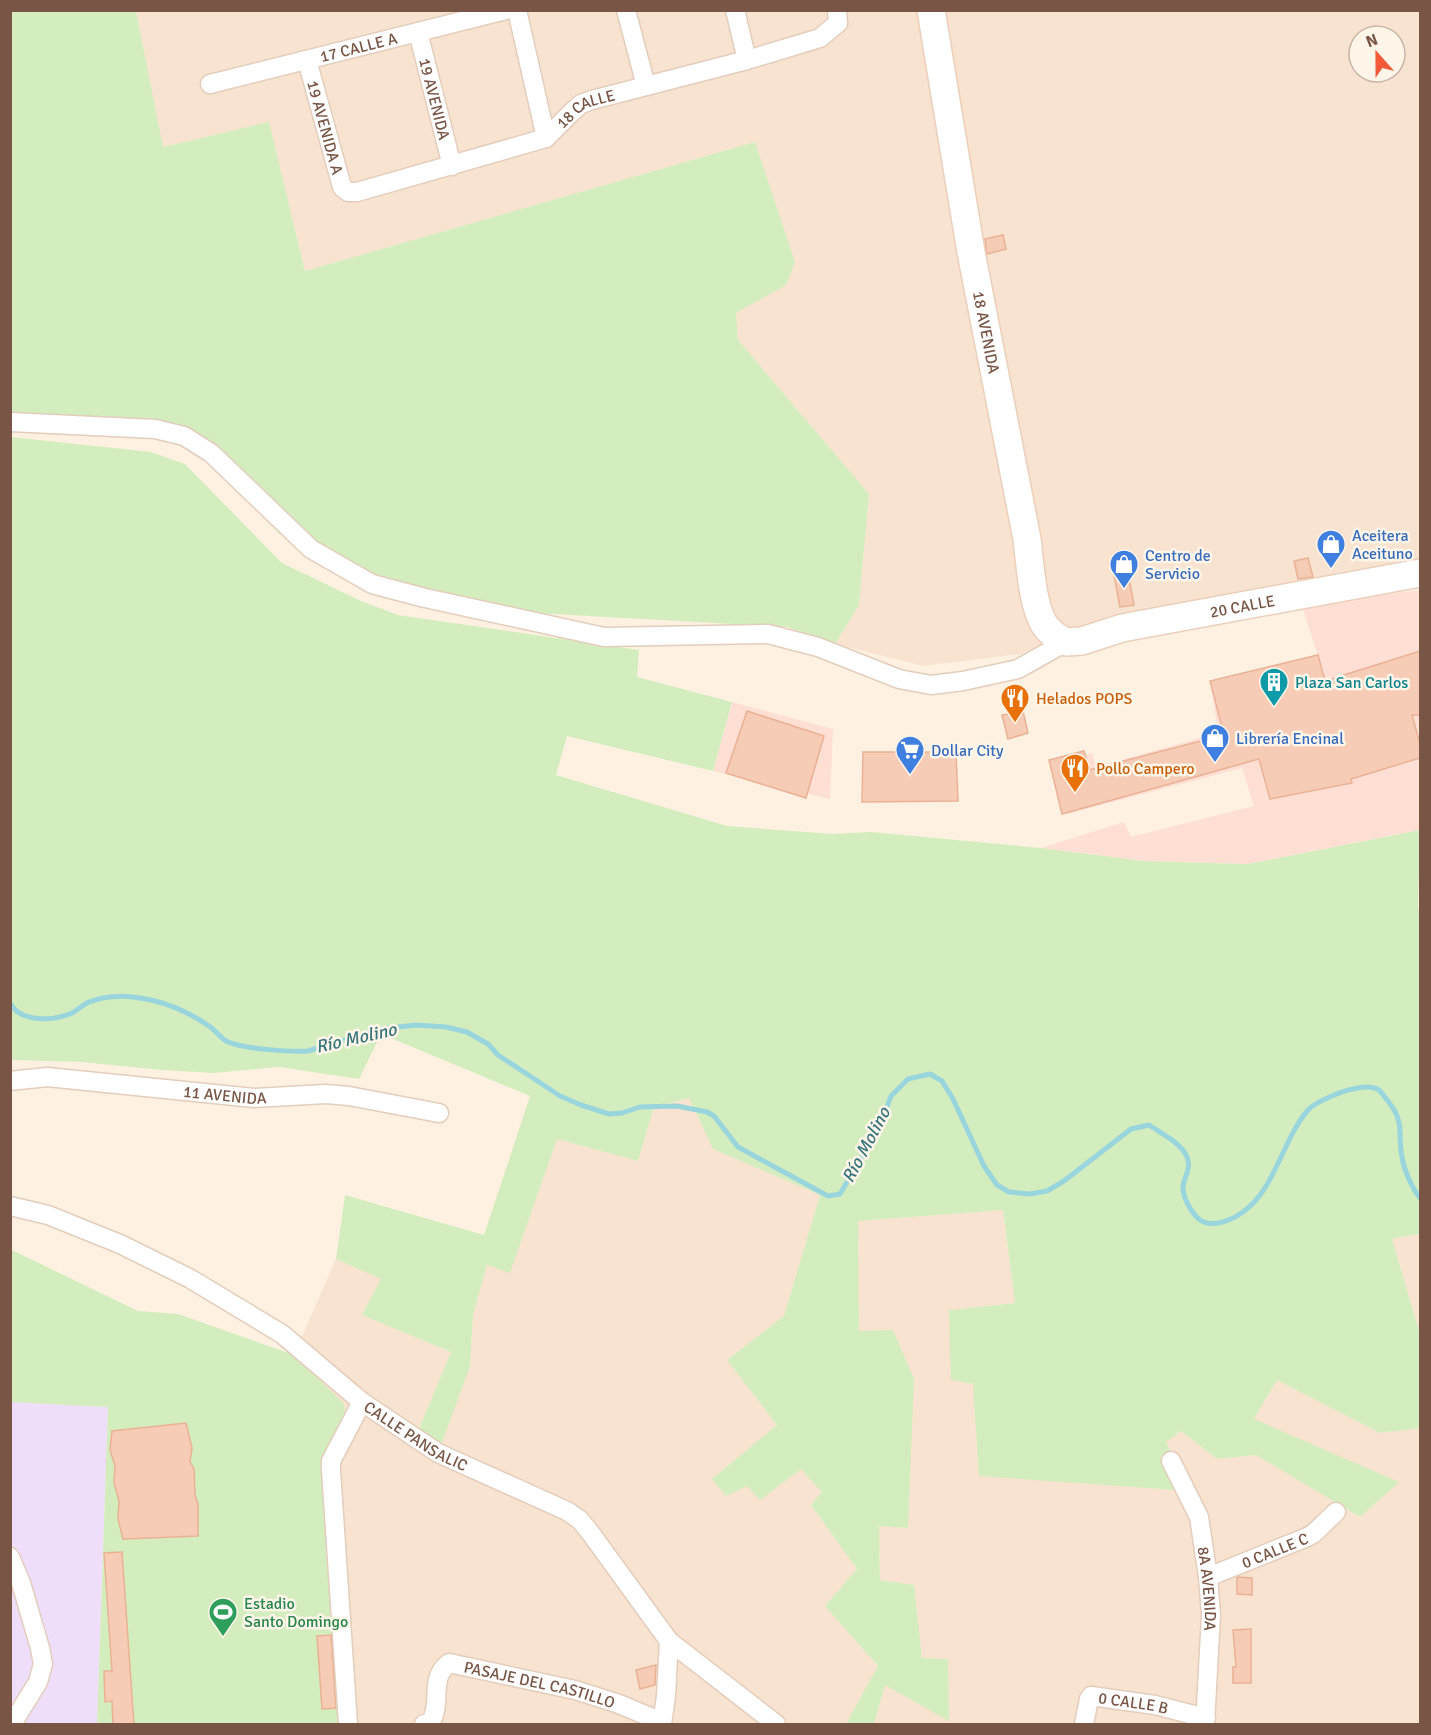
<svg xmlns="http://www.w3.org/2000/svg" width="1431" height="1735" font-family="Signika,sans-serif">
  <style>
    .residential { fill: #f7e3cf; fill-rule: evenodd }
    .commercial { fill: #ffdfd4 }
    .education { fill: #eedefa }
    .green { fill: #d4edbe }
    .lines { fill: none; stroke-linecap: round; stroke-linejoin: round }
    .stream { stroke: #99d5dc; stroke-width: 5 }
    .building { fill: #f6ccb6; stroke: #eab195; stroke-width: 1.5 }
    .street-casing { stroke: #e3cdbc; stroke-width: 21 }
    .secondary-casing { stroke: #ebcfbb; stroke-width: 30 }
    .street { stroke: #fff; stroke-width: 18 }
    .secondary { stroke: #fff; stroke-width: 27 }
    .labels { text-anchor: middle; stroke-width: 5; stroke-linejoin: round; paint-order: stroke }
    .street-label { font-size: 16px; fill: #785545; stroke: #fff5e9 }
    .shop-label { font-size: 16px; fill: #366cbe; stroke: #fff5e9; text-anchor: start }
    .culture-label { font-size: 16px; fill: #0d838f; stroke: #fff5e9; text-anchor: start }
    .food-label { font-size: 16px; fill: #c56008; stroke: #fff5e9; text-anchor: start }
    .leisure-label { font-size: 16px; fill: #27864d; stroke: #fff5e9; text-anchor: start }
    .water-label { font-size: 18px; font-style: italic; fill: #38767e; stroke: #fff5e9 }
  </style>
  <rect width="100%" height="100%" fill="#fef1e1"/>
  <!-- residential -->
  <g class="residential">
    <path d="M136,11H1420V563L1332,574L1109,616L1021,654L923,666L835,644L859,604L869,494L738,340L736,313L786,285L755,142L305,271L269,123L162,147ZM1359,36H1395V72H1359Z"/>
    <path d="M690,1098L713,1149L820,1195L784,1316L727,1360L777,1425L747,1486L801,1468L822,1492L811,1505L857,1569L825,1606L878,1666L846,1724H351L337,1466L347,1424L344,1404L294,1355L336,1259L382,1279L362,1315L451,1352L419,1429L470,1366L473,1315L487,1265L510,1272L557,1139L638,1161L654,1107Z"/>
    <path d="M1003,1210L1015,1303L949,1310L973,1384L1190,1491L1166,1441L1181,1431L1217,1459L1256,1455L1360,1517L1398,1482L1253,1420L1277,1380L1380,1433L1420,1428V1724H874L885,1685L948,1660L922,1659L913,1585L880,1580L879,1526L908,1528L859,1331L857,1221Z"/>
    <path d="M1420,1234V1334L1392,1239Z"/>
  </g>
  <!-- commercial -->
  <g class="commercial">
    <path d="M1420,590V830L1248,864L1145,861L1041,848L1124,822L1131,837L1254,806L1242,768L1067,814L1054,762L1092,753L1096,767L1218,733L1211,682L1318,656L1302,606Z"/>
    <path d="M732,702L833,729L830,799L713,771Z"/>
  </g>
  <!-- education -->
  <path class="education" d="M10,1402L108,1407L97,1724H11Z"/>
  <!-- green -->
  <g class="green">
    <path d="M10,11H136L163,147L269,122L305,271L755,142L795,262L786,285L736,313L738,340L869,494L859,605L835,644L787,627L482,610L364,581L278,533L209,453L156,424L11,413Z"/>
    <path d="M11,437L151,452L185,464L282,563L361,601L398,615L639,650L637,677L732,702L713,771L567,736L556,775L727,826L832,834L871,832L1041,848L1145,861L1248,864L1420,830L1418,909L1420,910V1234L1392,1239L1420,1334V1428L1380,1433L1277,1380L1254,1419L1399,1482L1360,1517L1256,1455L1217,1459L1181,1431L1166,1442L1190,1491L979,1476L973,1384L951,1380L949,1310L1015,1303L1003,1210L858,1221L859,1331L893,1330L914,1379L908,1528L879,1526L880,1580L914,1585L922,1658L948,1659L949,1721L885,1685L874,1724H846L878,1666L825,1606L857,1569L811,1505L822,1492L801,1469L760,1500L747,1486L726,1496L712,1479L777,1425L727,1360L784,1316L820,1195L713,1149L689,1098L654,1107L638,1161L557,1139L510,1273L487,1265L473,1315L470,1366L439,1451L419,1429L451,1352L362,1315L381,1279L336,1259L345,1195L484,1235L530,1096L381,1034L359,1079L279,1067L214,1073L162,1070L82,1062L11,1060Z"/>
    <path d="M10,1249L138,1311L178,1314L294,1355L344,1404L347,1424L337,1466L351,1724H97L108,1407L11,1402Z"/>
  </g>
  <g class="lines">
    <!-- stream -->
    <path class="stream" d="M10,1003C21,1023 53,1021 72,1013C79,1009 84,1003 92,1001C103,997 120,995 133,997C160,1000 186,1010 209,1026C215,1030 220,1037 226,1041C242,1049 290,1052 308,1051L381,1029L416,1025L446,1027L467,1032L488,1044L498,1055L560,1096L581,1105L609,1114L622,1113L640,1107L677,1106L707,1112L714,1116L738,1147L828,1196L840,1194L880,1126L891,1096L908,1079L930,1074L942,1081L953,1099L984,1166L997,1185L1009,1192L1030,1194L1047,1191L1064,1181L1131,1129L1149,1125C1161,1133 1181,1143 1187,1157C1192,1170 1183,1177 1183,1188C1183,1198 1192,1214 1200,1220C1207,1225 1218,1224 1226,1221C1274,1204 1278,1145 1308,1110C1315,1102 1342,1091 1353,1089C1361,1087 1372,1085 1379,1090C1382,1093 1385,1098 1388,1101C1406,1124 1397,1133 1402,1157C1404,1170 1412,1188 1420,1198"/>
  </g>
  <!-- building -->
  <g class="building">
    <path d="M1003,235L1006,249L987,254L985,239Z"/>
    <path d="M1308,558L1313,577L1298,579L1294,561Z"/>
    <path d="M1128,573L1134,605L1120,607L1114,575Z"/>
    <path d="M1420,651V715H1412L1420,744V758L1351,779L1352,783L1270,799L1259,759L1062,814L1049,760L1084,751L1089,770L1224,735L1210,681L1318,655L1325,681Z"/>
    <path d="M747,711L824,736L806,798L726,773Z"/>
    <path d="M1023,711L1028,733L1008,739L1002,715Z"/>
    <path d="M863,752H956L958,801L862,802Z"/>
    <path d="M186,1423L192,1448L190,1462L194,1469L195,1495L198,1504V1536L123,1539L118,1519L119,1501L114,1483L115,1466L110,1450L112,1431Z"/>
    <path d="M122,1552L134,1725H113L112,1701L105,1702L104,1671H112L104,1553Z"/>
    <path d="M1237,1577L1252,1578V1595L1237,1594Z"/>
    <path d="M1251,1629V1683H1233V1667H1236L1233,1630Z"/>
    <path d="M331,1635L336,1708L322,1709L317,1636Z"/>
    <path d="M656,1665L655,1685L640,1689L636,1670Z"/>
  </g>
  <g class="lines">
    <!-- street casing -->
    <g class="street-casing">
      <g id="street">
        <path d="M517,10L546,138"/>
        <path d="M626,10L646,86"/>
        <path d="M735,10L747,60"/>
        <path id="s1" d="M418,32L452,166"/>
        <path id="s2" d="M307,60L342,187L348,192H357L546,138L572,112L581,104L592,100L747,60L820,38L838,23L837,10"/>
        <path id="s3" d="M210,84L506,10"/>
        <path d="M10,422L155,429L184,436L211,453L311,549L372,584L425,598L604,637L768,634L818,647L899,679L931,685L963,681L1018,669L1066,642"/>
        <path id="s4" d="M10,1081L47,1077L254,1098L326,1094L349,1096L439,1113"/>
        <path id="s5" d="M10,1206L48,1215L120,1244L189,1278L282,1334L362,1402L438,1453L567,1511L580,1520L592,1535L669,1641L776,1724"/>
        <path id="s6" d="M1171,1461L1199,1517L1208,1577L1211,1615L1205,1724"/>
        <path d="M10,1557L21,1583L40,1648L43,1664L38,1682L12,1724"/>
        <path id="s7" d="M1208,1577L1305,1538L1313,1534L1336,1512"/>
        <path d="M348,1724L331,1470V1461L362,1402"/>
        <path id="s8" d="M424,1724L430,1723C443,1703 428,1679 449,1663L575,1690L619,1704L662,1722"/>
        <path d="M662,1724L666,1696L669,1641"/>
        <path id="s9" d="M1084,1724L1089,1699L1091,1696L1155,1705L1206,1718"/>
      </g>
    </g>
    <!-- secondary casing -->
    <g class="secondary-casing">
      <g id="secondary">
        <path id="s10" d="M931,10L971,252L1027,539C1030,563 1032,604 1044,624C1049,632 1058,638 1066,642L1082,641L1122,628L1420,573"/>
      </g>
    </g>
    <!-- street -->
    <use href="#street" class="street"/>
    <!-- secondary -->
    <use href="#secondary" class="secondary"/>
  </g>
  <!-- icons -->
  <defs>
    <g id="shop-pin" transform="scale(1.5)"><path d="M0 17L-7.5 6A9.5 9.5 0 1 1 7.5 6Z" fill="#3f7fe0" stroke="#fff5e9"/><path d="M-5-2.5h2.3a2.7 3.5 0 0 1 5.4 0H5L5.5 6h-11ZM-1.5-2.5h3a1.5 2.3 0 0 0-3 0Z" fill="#fff"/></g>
    <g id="building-pin" transform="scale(1.5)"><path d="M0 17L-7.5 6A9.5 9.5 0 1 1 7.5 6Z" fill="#0f9aa8" stroke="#fff5e9"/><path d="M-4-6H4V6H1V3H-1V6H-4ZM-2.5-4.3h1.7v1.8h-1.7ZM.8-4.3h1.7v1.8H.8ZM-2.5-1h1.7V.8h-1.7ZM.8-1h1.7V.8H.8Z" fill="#fff"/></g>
    <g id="restaurant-pin" transform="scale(1.5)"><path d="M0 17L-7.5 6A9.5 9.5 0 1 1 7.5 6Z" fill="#e8710a" stroke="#fff5e9"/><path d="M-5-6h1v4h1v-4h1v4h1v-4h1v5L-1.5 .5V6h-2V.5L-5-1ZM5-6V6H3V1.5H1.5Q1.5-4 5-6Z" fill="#fff"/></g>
    <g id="supermarket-pin" transform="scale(1.5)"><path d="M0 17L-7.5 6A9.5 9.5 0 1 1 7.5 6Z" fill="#3f7fe0" stroke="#fff5e9"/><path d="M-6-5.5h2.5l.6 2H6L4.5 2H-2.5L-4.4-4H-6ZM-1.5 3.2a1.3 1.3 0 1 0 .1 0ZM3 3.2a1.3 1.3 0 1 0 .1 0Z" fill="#fff"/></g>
    <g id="stadium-pin" transform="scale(1.5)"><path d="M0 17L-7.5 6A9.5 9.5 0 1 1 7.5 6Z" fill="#2e9e5b" stroke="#fff5e9"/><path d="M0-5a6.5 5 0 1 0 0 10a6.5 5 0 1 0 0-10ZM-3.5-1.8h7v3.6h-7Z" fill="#fff"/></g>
  </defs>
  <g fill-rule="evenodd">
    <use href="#shop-pin" x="1331" y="544"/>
    <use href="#shop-pin" x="1124" y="564"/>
    <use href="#building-pin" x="1274" y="682"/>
    <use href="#restaurant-pin" x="1015" y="698"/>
    <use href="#shop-pin" x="1215" y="738"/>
    <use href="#supermarket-pin" x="910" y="750"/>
    <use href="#restaurant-pin" x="1075" y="768"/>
    <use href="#stadium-pin" x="223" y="1612"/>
  </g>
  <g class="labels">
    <!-- street labels -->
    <g class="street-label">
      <text dy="6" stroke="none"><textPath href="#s3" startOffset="153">17 CALLE A</textPath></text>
      <text dy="6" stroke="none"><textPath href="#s1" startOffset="69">19 AVENIDA</textPath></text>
      <text dy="6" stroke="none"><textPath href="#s2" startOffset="396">18 CALLE</textPath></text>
      <text dy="6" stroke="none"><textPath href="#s2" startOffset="70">19 AVENIDA A</textPath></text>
      <text dy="6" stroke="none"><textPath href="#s10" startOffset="327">18 AVENIDA</textPath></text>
      <text dy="6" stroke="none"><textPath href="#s10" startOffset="834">20 CALLE</textPath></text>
      <text dy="6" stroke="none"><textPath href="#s4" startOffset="216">11 AVENIDA</textPath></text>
      <text dy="6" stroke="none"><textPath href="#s5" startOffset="471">CALLE PANSALIC</textPath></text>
      <text dy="6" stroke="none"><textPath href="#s7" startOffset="72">0 CALLE C</textPath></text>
      <text dy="6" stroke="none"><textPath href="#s6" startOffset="135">8A AVENIDA</textPath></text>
      <text dy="6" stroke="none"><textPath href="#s8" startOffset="164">PASAJE DEL CASTILLO</textPath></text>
      <text dy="6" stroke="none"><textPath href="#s9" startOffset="72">0 CALLE B</textPath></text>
    </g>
    <!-- shop labels -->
    <g class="shop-label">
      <text x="1352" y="541">Aceitera<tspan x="1352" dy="18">Aceituno</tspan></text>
      <text x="1145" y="561">Centro de<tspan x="1145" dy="18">Servicio</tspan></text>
      <text x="1236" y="744">Librería Encinal</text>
      <text x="931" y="756">Dollar City</text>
    </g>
    <!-- culture labels -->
    <g class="culture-label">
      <text x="1295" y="688">Plaza San Carlos</text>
    </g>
    <!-- food labels -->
    <g class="food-label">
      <text x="1036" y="704">Helados POPS</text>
      <text x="1096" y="774">Pollo Campero</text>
    </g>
    <!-- leisure labels -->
    <g class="leisure-label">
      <text x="244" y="1609">Estadio<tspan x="244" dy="18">Santo Domingo</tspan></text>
    </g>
    <!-- water labels -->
    <g class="water-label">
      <text transform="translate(356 1038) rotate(-13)" y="6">Río Molino</text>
      <text transform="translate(866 1145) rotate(-62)" y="6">Río Molino</text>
    </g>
  </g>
  <!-- border -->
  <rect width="1431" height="1735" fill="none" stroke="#785545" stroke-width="24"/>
  <!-- north arrow -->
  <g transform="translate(1377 54) rotate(339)"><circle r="28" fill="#fff5e9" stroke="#c9b5a7" stroke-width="1.5"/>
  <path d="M0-4.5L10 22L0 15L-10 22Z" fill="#f35b3b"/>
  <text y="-9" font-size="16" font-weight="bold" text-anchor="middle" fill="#785545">N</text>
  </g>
</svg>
